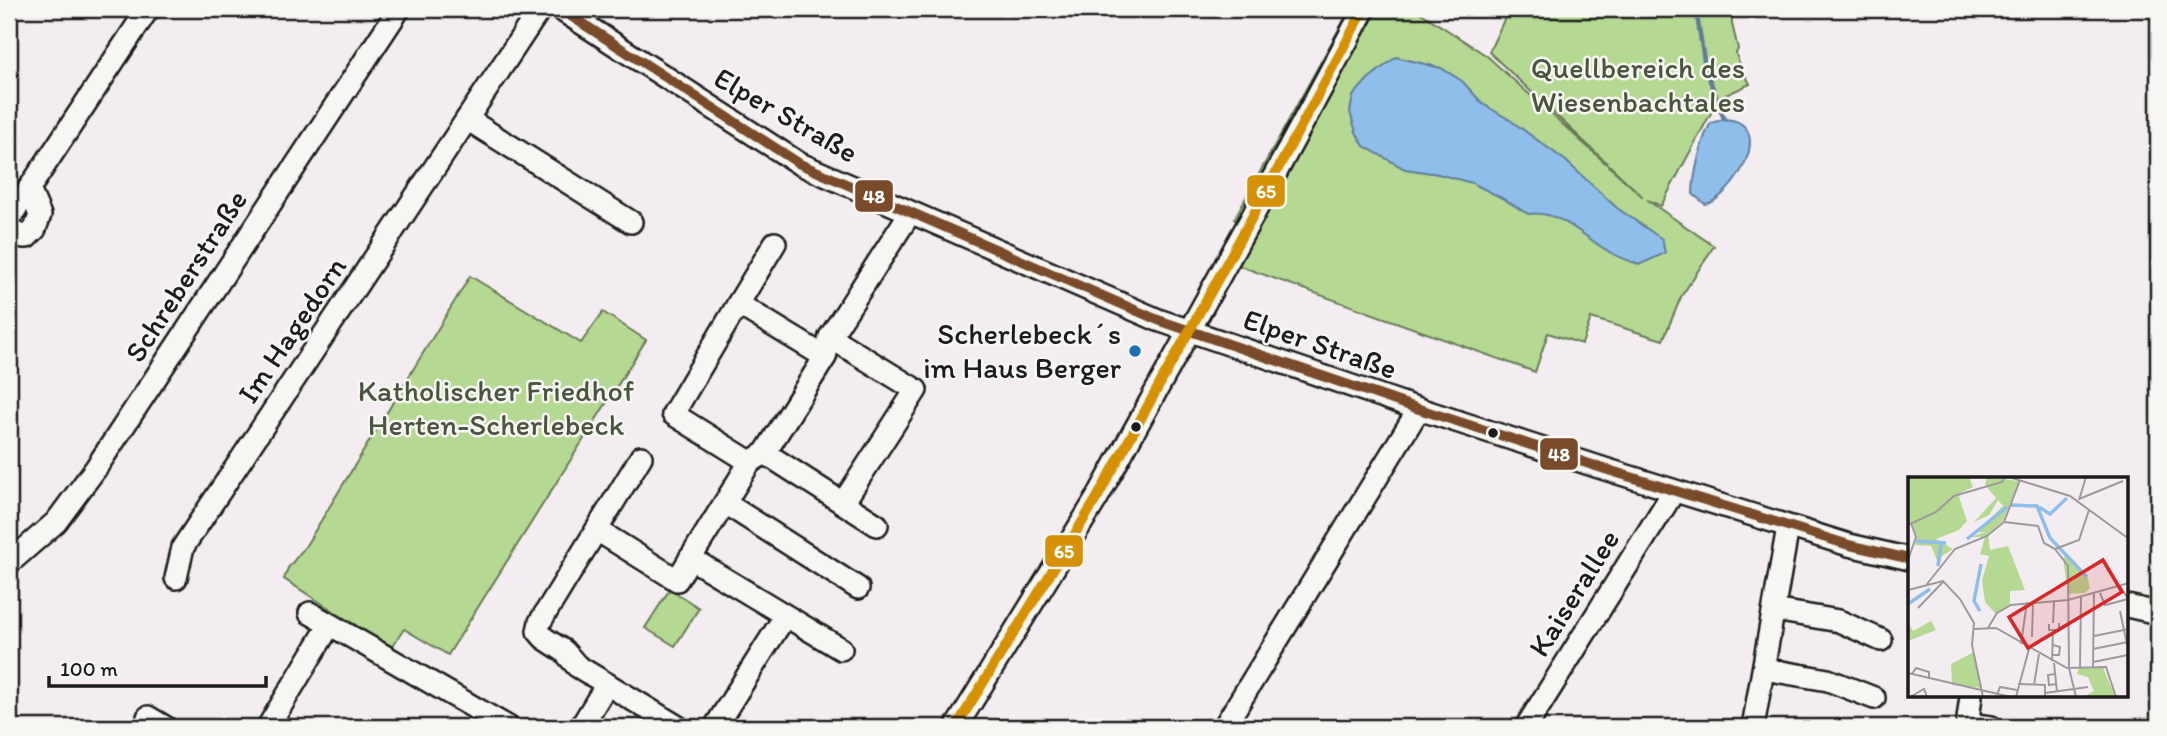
<svg xmlns="http://www.w3.org/2000/svg" width="2167" height="736" font-family="Itim,sans-serif">
  <style>
    .green { fill: #b5d892; stroke: #687a57; stroke-width: 2 }
    .water { fill: #8fbeea; stroke: #617d98; stroke-width: 2 }
    .lines { fill: none; stroke-linecap: round; stroke-linejoin: round }
    .stream { stroke: #617d98; stroke-width: 4.5 }
    .minor-casing { stroke: #1c1c1c; stroke-width: 26 }
    .minor { stroke: #f6f6f2; stroke-width: 21 }
    .bus-1-casing { stroke: #f6f6f2; stroke-width: 16 }
    .bus-2-casing { stroke: #f6f6f2; stroke-width: 16 }
    .bus-1 { stroke: #7a4b2a; stroke-width: 10 }
    .bus-2 { stroke: #d69104; stroke-width: 10 }
    .poi-dot { fill: #1f6fb2; stroke: #f6f6f2; stroke-width: 2.5 }
    .bus-dot { fill: #1c1c1c; stroke: #f6f6f2; stroke-width: 2.5 }
    .labels { text-anchor: middle; stroke-width: 5; stroke-linejoin: round; paint-order: stroke }
    .park-label { font-size: 30px; fill: #4a543f; stroke: #f6f6f2 }
    .street-label { font-size: 30px; fill: #1c1c1c; stroke: #f6f6f2 }
    .poi-label { font-size: 30px; fill: #1c1c1c; stroke: #f6f6f2; text-anchor: end }
    .inset-river { fill: none; stroke: #8fbeea; stroke-width: 3.5 }
    .inset-road { fill: none; stroke: #9d999c; stroke-width: 2 }
    .view { fill: #d62828; fill-opacity: 0.15; stroke: #d62828; stroke-width: 3.5 }
    .inset-edge { fill: none; stroke: #1c1c1c; stroke-width: 3.5 }
    .line-badge { stroke: #f6f6f2; stroke-width: 2.5 }
    .badge-label { font-size: 19px; text-anchor: middle; font-weight: bold; fill: #fff }
  </style>
  <rect width="100%" height="100%" fill="#f3edf2"/>
  <filter id="ink" filterUnits="userSpaceOnUse"><feTurbulence type="fractalNoise" baseFrequency=".0143" numOctaves="2"/><feDisplacementMap in="SourceGraphic" scale="14" xChannelSelector="R" yChannelSelector="G"/><feConvolveMatrix kernelMatrix="1 2 1 2 8 2 1 2 1" color-interpolation-filters="sRGB"/></filter>
  <g filter="url(#ink)">
    <!-- green -->
    <g class="green">
      <path d="M1350,9H1359L1241,223L1234,219Z"/>
      <path d="M1379,9H1415L1487,56L1643,197L1489,52L1509,9H1732V24L1738,49L1736,53L1738,60L1750,84L1719,98L1661,206L1647,200L1714,246L1681,297L1663,340L1591,318L1582,344L1548,333L1535,372L1237,265L1299,142Z"/>
      <path d="M470,276L581,343L603,312L646,340L448,655L404,629L391,648L284,579L288,568L305,547Z"/>
      <path d="M670,589L699,608L675,646L645,628Z"/>
    </g>
    <!-- water -->
    <g class="water">
      <path d="M1396,57L1441,68L1462,81L1483,104L1510,120L1566,161L1617,208L1662,239L1665,253L1639,265C1629,260 1617,257 1608,251C1582,236 1561,210 1528,214L1502,198L1472,183L1438,174L1405,169L1364,146L1356,132L1350,112L1353,96L1368,79Z"/>
      <path d="M1724,119C1780,122 1732,200 1705,204L1693,194C1693,177 1702,136 1711,123Z"/>
    </g>
    <g class="lines">
      <!-- stream -->
      <path class="stream" d="M1696,9L1705,67L1724,119"/>
      <!-- minor casing -->
      <g class="minor-casing">
        <g id="minor">
          <path d="M560,9L800,164L1158,320L1419,409L1605,469L1849,545L1910,559"/>
          <path d="M467,119L631,222"/>
          <path d="M9,219L148,9"/>
          <path d="M9,228L23,237H27L35,229L40,215L29,189"/>
          <path d="M738,304L775,243"/>
          <path d="M830,337L916,390L843,503"/>
          <path d="M765,453L877,525"/>
          <path d="M641,457L540,622L538,631L544,638L564,651L577,666L678,727"/>
          <path d="M750,462L673,414L738,304L825,357"/>
          <path d="M725,503L858,588"/>
          <path d="M597,530L677,580L750,462L765,453L825,357L830,337L910,213"/>
          <path d="M690,558L841,649"/>
          <path d="M9,563L56,522L96,468L399,9"/>
          <path d="M176,578L183,547L540,9"/>
          <path d="M2127,606L2158,613"/>
          <path d="M1774,610L1839,621L1881,640"/>
          <path d="M310,613L508,727"/>
          <path d="M1764,669L1828,680L1874,698"/>
          <path d="M148,717L165,727"/>
          <path d="M1968,724L1991,727"/>
          <path d="M268,727L329,626"/>
          <path d="M581,727L607,684"/>
          <path d="M715,727L785,616"/>
          <path d="M956,727L1097,498L1251,219L1364,9"/>
          <path d="M1224,727L1419,409"/>
          <path d="M1526,727L1674,491"/>
          <path d="M1753,727L1788,527"/>
          <path d="M1967,727L1971,696"/>
        </g>
      </g>
      <!-- minor -->
      <use href="#minor" class="minor"/>
      <!-- bus-1 casing -->
      <g class="bus-1-casing">
        <path id="bus-1" d="M560,9L800,164L1158,320L1419,409L1605,469L1849,545L1910,559"/>
      </g>
      <!-- bus-2 casing -->
      <g class="bus-2-casing">
        <path id="bus-2" d="M956,727L1097,498L1251,219L1364,9"/>
      </g>
      <!-- bus-1 -->
      <use href="#bus-1" class="bus-1"/>
      <!-- bus-2 -->
      <use href="#bus-2" class="bus-2"/>
    </g>
  </g>
  <!-- markers -->
  <circle class="poi-dot" cx="1135" cy="351" r="7"/>
  <g class="bus-dot">
    <circle cx="1136" cy="427" r="6"/>
    <circle cx="1493" cy="433" r="6"/>
  </g>
  <g class="labels">
    <!-- park labels -->
    <g class="park-label">
      <text x="1638" y="78">Quellbereich des<tspan x="1638" dy="34">Wiesenbachtales</tspan></text>
      <text x="496" y="401">Katholischer Friedhof<tspan x="496" dy="34">Herten-Scherlebeck</tspan></text>
    </g>
    <!-- street labels -->
    <g class="street-label">
      <text transform="translate(786 115) rotate(30)" y="10">Elper Straße</text>
      <text transform="translate(186 276) rotate(-57)" y="10">Schreberstraße</text>
      <text transform="translate(292 330) rotate(-56)" y="10">Im Hagedorn</text>
      <text transform="translate(1320 344) rotate(19)" y="10">Elper Straße</text>
      <text transform="translate(1574 593) rotate(-58)" y="10">Kaiserallee</text>
    </g>
    <!-- poi labels -->
    <g class="poi-label">
      <text x="1121" y="344">Scherlebeck´s<tspan x="1121" dy="34">im Haus Berger</tspan></text>
    </g>
  </g>
  <!-- overview -->
  <g transform="translate(1908 477)">
    <rect width="220" height="220" fill="#f3edf2"/>
    <path d="M0,0H61L65,10L50,17L59,44L51,53L28,62L45,72L34,79L31,88L23,69L7,68L9,60L4,46L0,48ZM79,0L111,4L95,44L80,57L82,73L100,69L117,113L102,114V127L88,137L77,125L74,103L81,79L72,77L77,60H62L77,55H69L95,29L90,23L81,38L66,45L88,21L77,8ZM159,77L179,98L182,111L177,116L160,117L155,81ZM23,144L28,153L0,164L1,147L5,154ZM66,175L74,211L44,208L43,187ZM171,191H195L207,219L175,220L186,214L180,200L169,197Z" fill="#b5d892"/>
    <path class="inset-river" d="M103,28L129,29L142,61L179,100M131,30L142,37L159,21M59,62L99,30M8,64L38,66M30,89L33,66M0,127L22,112M72,134L66,124L73,87"/>
    <path class="inset-road" d="M101,0L162,19L221,62M171,22L215,4M171,23L178,0M96,45L130,49L136,66L147,72L160,89L161,191L168,220M0,48L28,35L46,19L94,5L97,0M147,72L171,63L181,33M0,83L8,60L3,46M19,107L47,72L79,59L96,45L112,3M0,113L35,104L52,122L66,146L64,168L75,220M192,116L197,128L220,122L212,109M10,131L35,105M212,134L221,177M145,146L146,125M141,147V153H151V146M80,151L89,136L103,128L160,123L221,106M66,152L88,151L159,191L198,190L208,220M186,159L221,152M124,160L125,125M113,167L119,125M185,172L220,165M145,178H151L152,170L145,168M144,184L145,153M185,185L220,178M146,186L149,215M172,190L173,120M185,190L186,117M0,196L103,220M4,197L8,191L21,195V202M147,197L140,198L141,208L148,207M110,207L137,208V220M126,208L131,177M137,216L180,210M89,218L92,210L109,213M2,220L16,212L19,220M108,220L121,172"/>
    <path class="view" d="M195,83L214,115L120,171L101,140Z"/>
    <rect width="220" height="220" class="inset-edge"/>
  </g>
  <g class="line-badge">
    <rect x="1246" y="174" width="40" height="34" rx="7" fill="#d69104"/>
    <rect x="854" y="179" width="40" height="34" rx="7" fill="#7a4b2a"/>
    <rect x="1539" y="437" width="40" height="34" rx="7" fill="#7a4b2a"/>
    <rect x="1044" y="534" width="40" height="34" rx="7" fill="#d69104"/>
  </g>
  <g class="badge-label">
    <text x="1266" y="198">65</text>
    <text x="874" y="203">48</text>
    <text x="1559" y="461">48</text>
    <text x="1064" y="558">65</text>
  </g>
  <!-- margin -->
  <rect width="2167" height="736" fill="none" stroke="#f6f6f2" stroke-width="35"/>
  <rect x="18" y="18" width="2132" height="701" fill="none" stroke="#1c1c1c" stroke-width="2.5" filter="url(#ink)"/>
  <!-- scale -->
  <path d="M49 676v10h217v-10" fill="none" stroke="#1c1c1c" stroke-width="3.5"/>
  <text x="60" y="676" font-size="21" fill="#1c1c1c" stroke="#f6f6f2" stroke-width="5" paint-order="stroke">100 m</text>
</svg>
